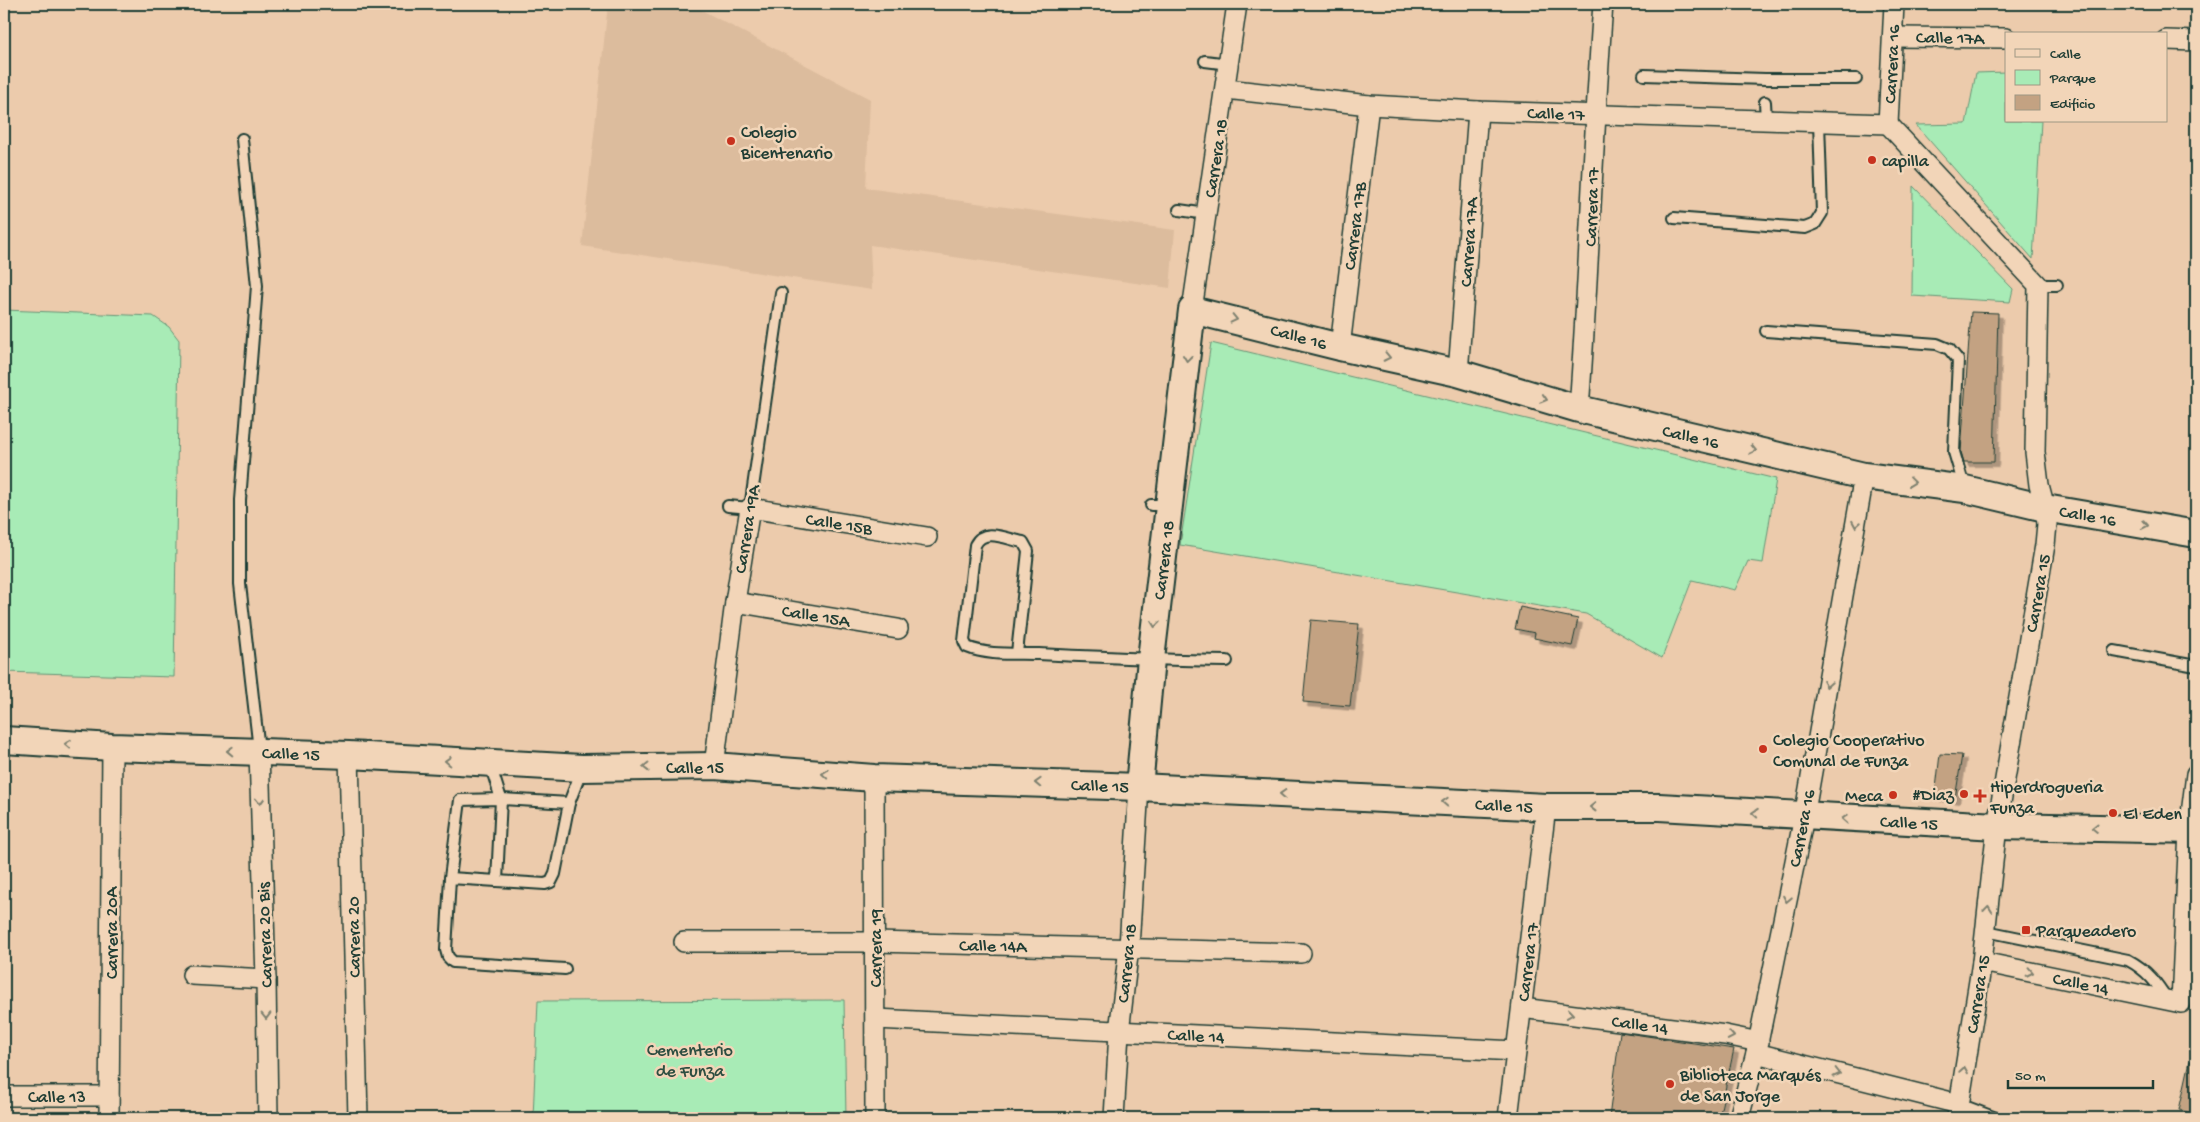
<svg xmlns="http://www.w3.org/2000/svg" width="2200" height="1122" font-family="'Gochi Hand',sans-serif">
  <style>
    .built { fill: #dcbc9d }
    .green { fill: #a8ebb6; stroke: #649475 }
    .building { fill: #c3a282; stroke: #1f3d34; filter: url(#shadow) }
    .lines { fill: none; stroke-linecap: round; stroke-linejoin: round }
    .lane-casing { stroke: #1f3d34; stroke-width: 14 }
    .street-casing { stroke: #1f3d34; stroke-width: 22 }
    .secondary-casing { stroke: #1f3d34; stroke-width: 30 }
    .lane { stroke: #f2d5b8; stroke-width: 10 }
    .street { stroke: #f2d5b8; stroke-width: 19 }
    .secondary { stroke: #f2d5b8; stroke-width: 26 }
    .oneway { stroke: #7e816f }
    .poi-dot { fill: #c8321e; stroke: #f2d5b8; stroke-width: 2 }
    .labels { text-anchor: middle; stroke-width: 5; stroke-linejoin: round; paint-order: stroke }
    .street-label { font-size: 18px; fill: #1f3d34; stroke: #f2d5b8 }
    .poi-label { font-size: 18px; fill: #1f3d34; stroke: #f2d5b8; text-anchor: start }
    .park-label { font-size: 18px; fill: #2d4e41; stroke: #f2d5b8 }
  </style>
  <defs>
    <filter id="shadow"><feDropShadow dx="4.5" dy="4.5" stdDeviation="0" flood-color="#0004"/></filter>
  </defs>
  <rect width="100%" height="100%" fill="#eccbac"/>
  <filter id="ink" filterUnits="userSpaceOnUse"><feTurbulence type="fractalNoise" baseFrequency=".02" numOctaves="2"/><feDisplacementMap in="SourceGraphic" scale="10" xChannelSelector="R" yChannelSelector="G"/><feConvolveMatrix kernelMatrix="1 2 1 2 8 2 1 2 1" color-interpolation-filters="sRGB"/></filter>
  <g filter="url(#ink)">
    <!-- built -->
    <path class="built" d="M608,4H690L870,99L866,188L1175,230L1170,288L870,245L872,290L582,246Z"/>
    <!-- green -->
    <g class="green">
      <path d="M2006,72V121H2041L2033,259L1916,125L1966,124L1976,73Z"/>
      <path d="M1913,186L2013,289L2010,302L1912,296Z"/>
      <path d="M4,310L153,316L169,327L179,340L174,677L4,672Z"/>
      <path d="M1211,343L1776,479L1763,563L1748,561L1735,590L1692,580L1662,658L1586,614L1180,545Z"/>
      <path d="M844,1000L846,1118H533L538,1001Z"/>
    </g>
    <!-- building -->
    <g class="building">
      <path d="M1971,312L1998,313L1994,462H1964L1961,452Z"/>
      <path d="M1520,607L1578,619L1572,646L1534,638L1535,633L1515,629Z"/>
      <path d="M1311,620L1359,624L1350,706L1303,702Z"/>
      <path d="M1940,754L1962,755L1955,799L1935,797Z"/>
      <path d="M1620,1032L1734,1049L1719,1118H1609Z"/>
      <path d="M2190,1061L2196,1062V1114L2179,1110Z"/>
    </g>
    <g class="lines">
      <!-- lane casing -->
      <g class="lane-casing">
        <g id="lane">
          <path d="M1205,61L1229,64"/>
          <path d="M1644,75L1765,79H1856"/>
          <path d="M1765,102L1766,120"/>
          <path d="M242,139L257,286L240,500V584L259,750"/>
          <path d="M1179,210L1207,214"/>
          <path d="M1674,218L1805,228L1815,224L1822,213L1819,122"/>
          <path d="M2038,285H2057"/>
          <path d="M1766,331L1937,344L1949,349L1958,360L1954,452L1964,486"/>
          <path d="M1151,505H1168"/>
          <path d="M728,506L750,508L781,293"/>
          <path d="M2114,651L2196,666"/>
          <path d="M1017,653L1028,551L1023,542C1006,539 984,527 975,545L964,641L967,647C988,656 1017,653 1039,654C1102,657 1164,660 1227,661"/>
          <path d="M490,764L501,799L497,881L450,878L446,950L448,957L453,962L565,969"/>
          <path d="M450,878L460,800L501,799L569,803L582,769"/>
          <path d="M497,881L545,884L551,882L555,874L569,803"/>
          <path d="M1986,931L2128,960C2147,970 2157,983 2168,1001"/>
          <path d="M1959,1104L1996,1118"/>
        </g>
      </g>
      <!-- street casing -->
      <g class="street-casing">
        <g id="street">
          <path d="M1893,37L2006,38"/>
          <path d="M2166,40L2196,41"/>
          <path d="M1226,89L1369,105L1478,111L1888,124"/>
          <path d="M1888,124L2038,285L2035,452L2039,485L2045,508L2047,524L2045,545L1997,826L1982,962L1957,1118"/>
          <path d="M1888,124L1894,4"/>
          <path d="M1192,310L1237,4"/>
          <path d="M1340,347L1369,105"/>
          <path d="M1458,373L1478,111"/>
          <path d="M1579,409C1589,274 1593,139 1603,4"/>
          <path d="M735,602L898,629"/>
          <path d="M259,752L266,979L268,1118"/>
          <path d="M349,755L358,1118"/>
          <path d="M714,766L735,602L750,508L927,537"/>
          <path d="M874,778L875,1118"/>
          <path d="M684,942H875L1301,953"/>
          <path d="M1982,962L2181,1003L2189,830L2196,774"/>
          <path d="M192,975L266,979"/>
          <path d="M1522,1008L1725,1035L1759,1042"/>
          <path d="M876,1019L1516,1051"/>
          <path d="M1756,1053L1959,1104"/>
          <path d="M4,1096H109"/>
          <path d="M109,1118L112,747"/>
          <path d="M1114,1118L1119,1032L1129,947L1139,787"/>
          <path d="M1508,1118L1546,807"/>
          <path d="M1739,1118L1756,1053L1804,817L1864,476"/>
        </g>
      </g>
      <!-- secondary casing -->
      <g class="secondary-casing">
        <g id="secondary">
          <path d="M4,740L112,747L349,755L582,768L714,766L874,778L1139,787L1546,807H1659L1997,826L2196,830"/>
          <path d="M1139,787L1151,659L1192,310L1340,347L1458,373L1579,409L1864,476L1965,489L2045,508L2196,534"/>
        </g>
      </g>
      <!-- lane -->
      <use href="#lane" class="lane"/>
      <!-- street -->
      <use href="#street" class="street"/>
      <!-- secondary -->
      <use href="#secondary" class="secondary"/>
    </g>
    <!-- one-way arrows -->
    <defs><path id="oneway-chevron" d="M-2-3.5L2.5 0L-2 3.5" fill="none" stroke-width="1.6" stroke-linecap="round" stroke-linejoin="round" transform="scale(1.25)"/></defs>
    <g class="oneway">
      <use href="#oneway-chevron" transform="translate(1234 319) rotate(13)"/>
      <use href="#oneway-chevron" transform="translate(1387 357) rotate(12)"/>
      <use href="#oneway-chevron" transform="translate(1187 358) rotate(97)"/>
      <use href="#oneway-chevron" transform="translate(1544 399) rotate(17)"/>
      <use href="#oneway-chevron" transform="translate(1753 450) rotate(13)"/>
      <use href="#oneway-chevron" transform="translate(1912 482) rotate(7)"/>
      <use href="#oneway-chevron" transform="translate(1856 524) rotate(100)"/>
      <use href="#oneway-chevron" transform="translate(2145 525) rotate(10)"/>
      <use href="#oneway-chevron" transform="translate(1155 624) rotate(97)"/>
      <use href="#oneway-chevron" transform="translate(1827 684) rotate(100)"/>
      <use href="#oneway-chevron" transform="translate(68 744) rotate(-176)"/>
      <use href="#oneway-chevron" transform="translate(230 751) rotate(-178)"/>
      <use href="#oneway-chevron" transform="translate(448 761) rotate(-177)"/>
      <use href="#oneway-chevron" transform="translate(646 767) rotate(179)"/>
      <use href="#oneway-chevron" transform="translate(825 774) rotate(-176)"/>
      <use href="#oneway-chevron" transform="translate(1038 783) rotate(-178)"/>
      <use href="#oneway-chevron" transform="translate(1283 794) rotate(-177)"/>
      <use href="#oneway-chevron" transform="translate(260 801) rotate(88)"/>
      <use href="#oneway-chevron" transform="translate(1445 802) rotate(-177)"/>
      <use href="#oneway-chevron" transform="translate(1593 807) rotate(-180)"/>
      <use href="#oneway-chevron" transform="translate(1755 813) rotate(-176)"/>
      <use href="#oneway-chevron" transform="translate(1845 819) rotate(-177)"/>
      <use href="#oneway-chevron" transform="translate(2095 828) rotate(-179)"/>
      <use href="#oneway-chevron" transform="translate(1787 899) rotate(101)"/>
      <use href="#oneway-chevron" transform="translate(1988 909) rotate(-84)"/>
      <use href="#oneway-chevron" transform="translate(2030 972) rotate(12)"/>
      <use href="#oneway-chevron" transform="translate(1570 1014) rotate(8)"/>
      <use href="#oneway-chevron" transform="translate(266 1016) rotate(89)"/>
      <use href="#oneway-chevron" transform="translate(1731 1036) rotate(10)"/>
      <use href="#oneway-chevron" transform="translate(1964 1070) rotate(-81)"/>
      <use href="#oneway-chevron" transform="translate(1837 1073) rotate(14)"/>
    </g>
  </g>
  <!-- markers -->
  <g class="poi-dot">
    <circle cx="731" cy="141" r="5"/>
    <circle cx="1872" cy="160" r="5"/>
    <circle cx="1763" cy="749" r="5"/>
    <circle cx="1964" cy="794" r="5"/>
    <circle cx="1893" cy="795" r="5"/>
    <path d="M1977.5 788.5h5v5h5v5h-5v5h-5v-5h-5v-5h5z"/>
    <circle cx="2113" cy="813" r="5"/>
    <rect x="2021" y="925" width="10" height="10" rx="2.5"/>
    <circle cx="1670" cy="1084" r="5"/>
  </g>
  <g class="labels">
    <!-- street labels -->
    <g class="street-label">
      <text transform="translate(1950 37) rotate(1)" y="6">Calle 17A</text>
      <text transform="translate(1891 64) rotate(-87)" y="6">Carrera 16</text>
      <text transform="translate(1556 113) rotate(2)" y="6">Calle 17</text>
      <text transform="translate(1215 158) rotate(-81)" y="6">Carrera 18</text>
      <text transform="translate(1591 207) rotate(-88)" y="6">Carrera 17</text>
      <text transform="translate(1354 226) rotate(-83)" y="6">Carrera 17B</text>
      <text transform="translate(1468 242) rotate(-86)" y="6">Carrera 17A</text>
      <text transform="translate(1299 336) rotate(15)" y="6">Calle 16</text>
      <text transform="translate(1691 436) rotate(13)" y="6">Calle 16</text>
      <text transform="translate(2088 515) rotate(10)" y="6">Calle 16</text>
      <text transform="translate(839 523) rotate(9)" y="6">Calle 15B</text>
      <text transform="translate(746 529) rotate(-81)" y="6">Carrera 19A</text>
      <text transform="translate(1163 560) rotate(-83)" y="6">Carrera 18</text>
      <text transform="translate(2037 593) rotate(-80)" y="6">Carrera 15</text>
      <text transform="translate(816 615) rotate(9)" y="6">Calle 15A</text>
      <text transform="translate(291 753) rotate(2)" y="6">Calle 15</text>
      <text x="695" y="773">Calle 15</text>
      <text transform="translate(1100 785) rotate(2)" y="6">Calle 15</text>
      <text transform="translate(1504 805) rotate(3)" y="6">Calle 15</text>
      <text transform="translate(1909 822) rotate(3)" y="6">Calle 15</text>
      <text transform="translate(1801 828) rotate(-79)" y="6">Carrera 16</text>
      <text transform="translate(111 933) rotate(-90)" y="6">Carrera 20A</text>
      <text transform="translate(264 935) rotate(-92)" y="6">Carrera 20 Bis</text>
      <text transform="translate(353 937) rotate(-91)" y="6">Carrera 20</text>
      <text transform="translate(993 945) rotate(1)" y="6">Calle 14A</text>
      <text transform="translate(875 948) rotate(-90)" y="6">Carrera 19</text>
      <text transform="translate(1527 962) rotate(-83)" y="6">Carrera 17</text>
      <text transform="translate(1126 963) rotate(-84)" y="6">Carrera 18</text>
      <text transform="translate(2081 983) rotate(12)" y="6">Calle 14</text>
      <text transform="translate(1977 994) rotate(-81)" y="6">Carrera 15</text>
      <text transform="translate(1640 1024) rotate(8)" y="6">Calle 14</text>
      <text transform="translate(1196 1035) rotate(3)" y="6">Calle 14</text>
      <text x="57" y="1102">Calle 13</text>
    </g>
    <!-- poi labels -->
    <g class="poi-label">
      <text x="741" y="137">Colegio<tspan x="741" dy="21">Bicentenario</tspan></text>
      <text x="1882" y="166">capilla</text>
      <text x="1773" y="745">Colegio Cooperativo<tspan x="1773" dy="21">Comunal de Funza</tspan></text>
      <text x="1990" y="792">Hiperdrogueria<tspan x="1990" dy="21">Funza</tspan></text>
      <text x="1954" y="800" text-anchor="end">#Diaz</text>
      <text x="1883" y="801" text-anchor="end">Meca</text>
      <text x="2123" y="819">El Eden</text>
      <text x="2036" y="936">Parqueadero</text>
      <text x="1680" y="1080">Biblioteca Marqués<tspan x="1680" dy="21">de San Jorge</tspan></text>
    </g>
    <!-- park labels -->
    <g class="park-label">
      <text x="690" y="1055">Cementerio<tspan x="690" dy="21">de Funza</tspan></text>
    </g>
  </g>
  <!-- margin -->
  <rect width="2200" height="1122" fill="none" stroke="#f2d5b8" stroke-width="20"/>
  <rect x="10" y="10" width="2180" height="1102" fill="none" stroke="#1f3d34" stroke-width="2" filter="url(#ink)"/>
  <!-- legend -->
  <rect x="2005" y="32" width="162" height="90" fill="#f2d5b8" stroke="#9e9883"/>
  <rect x="2015" y="49" width="25" height="8" fill="#f2d5b8" stroke="#9e9883"/>
  <text x="2050" y="58" font-size="15" fill="#1f3d34">Calle</text>
  <rect x="2015" y="70" width="25" height="15" fill="#a8ebb6" stroke="#9e9883"/>
  <text x="2050" y="82" font-size="15" fill="#1f3d34">Parque</text>
  <rect x="2015" y="95" width="25" height="15" fill="#c3a282" stroke="#9e9883"/>
  <text x="2050" y="108" font-size="15" fill="#1f3d34">Edificio</text>
  <!-- scale -->
  <path d="M2008 1080v8h145v-8" fill="none" stroke="#1f3d34" stroke-width="2.5"/>
  <text x="2015" y="1080" font-size="15" fill="#1f3d34" stroke="#f2d5b8" stroke-width="4" paint-order="stroke">50 m</text>
</svg>
